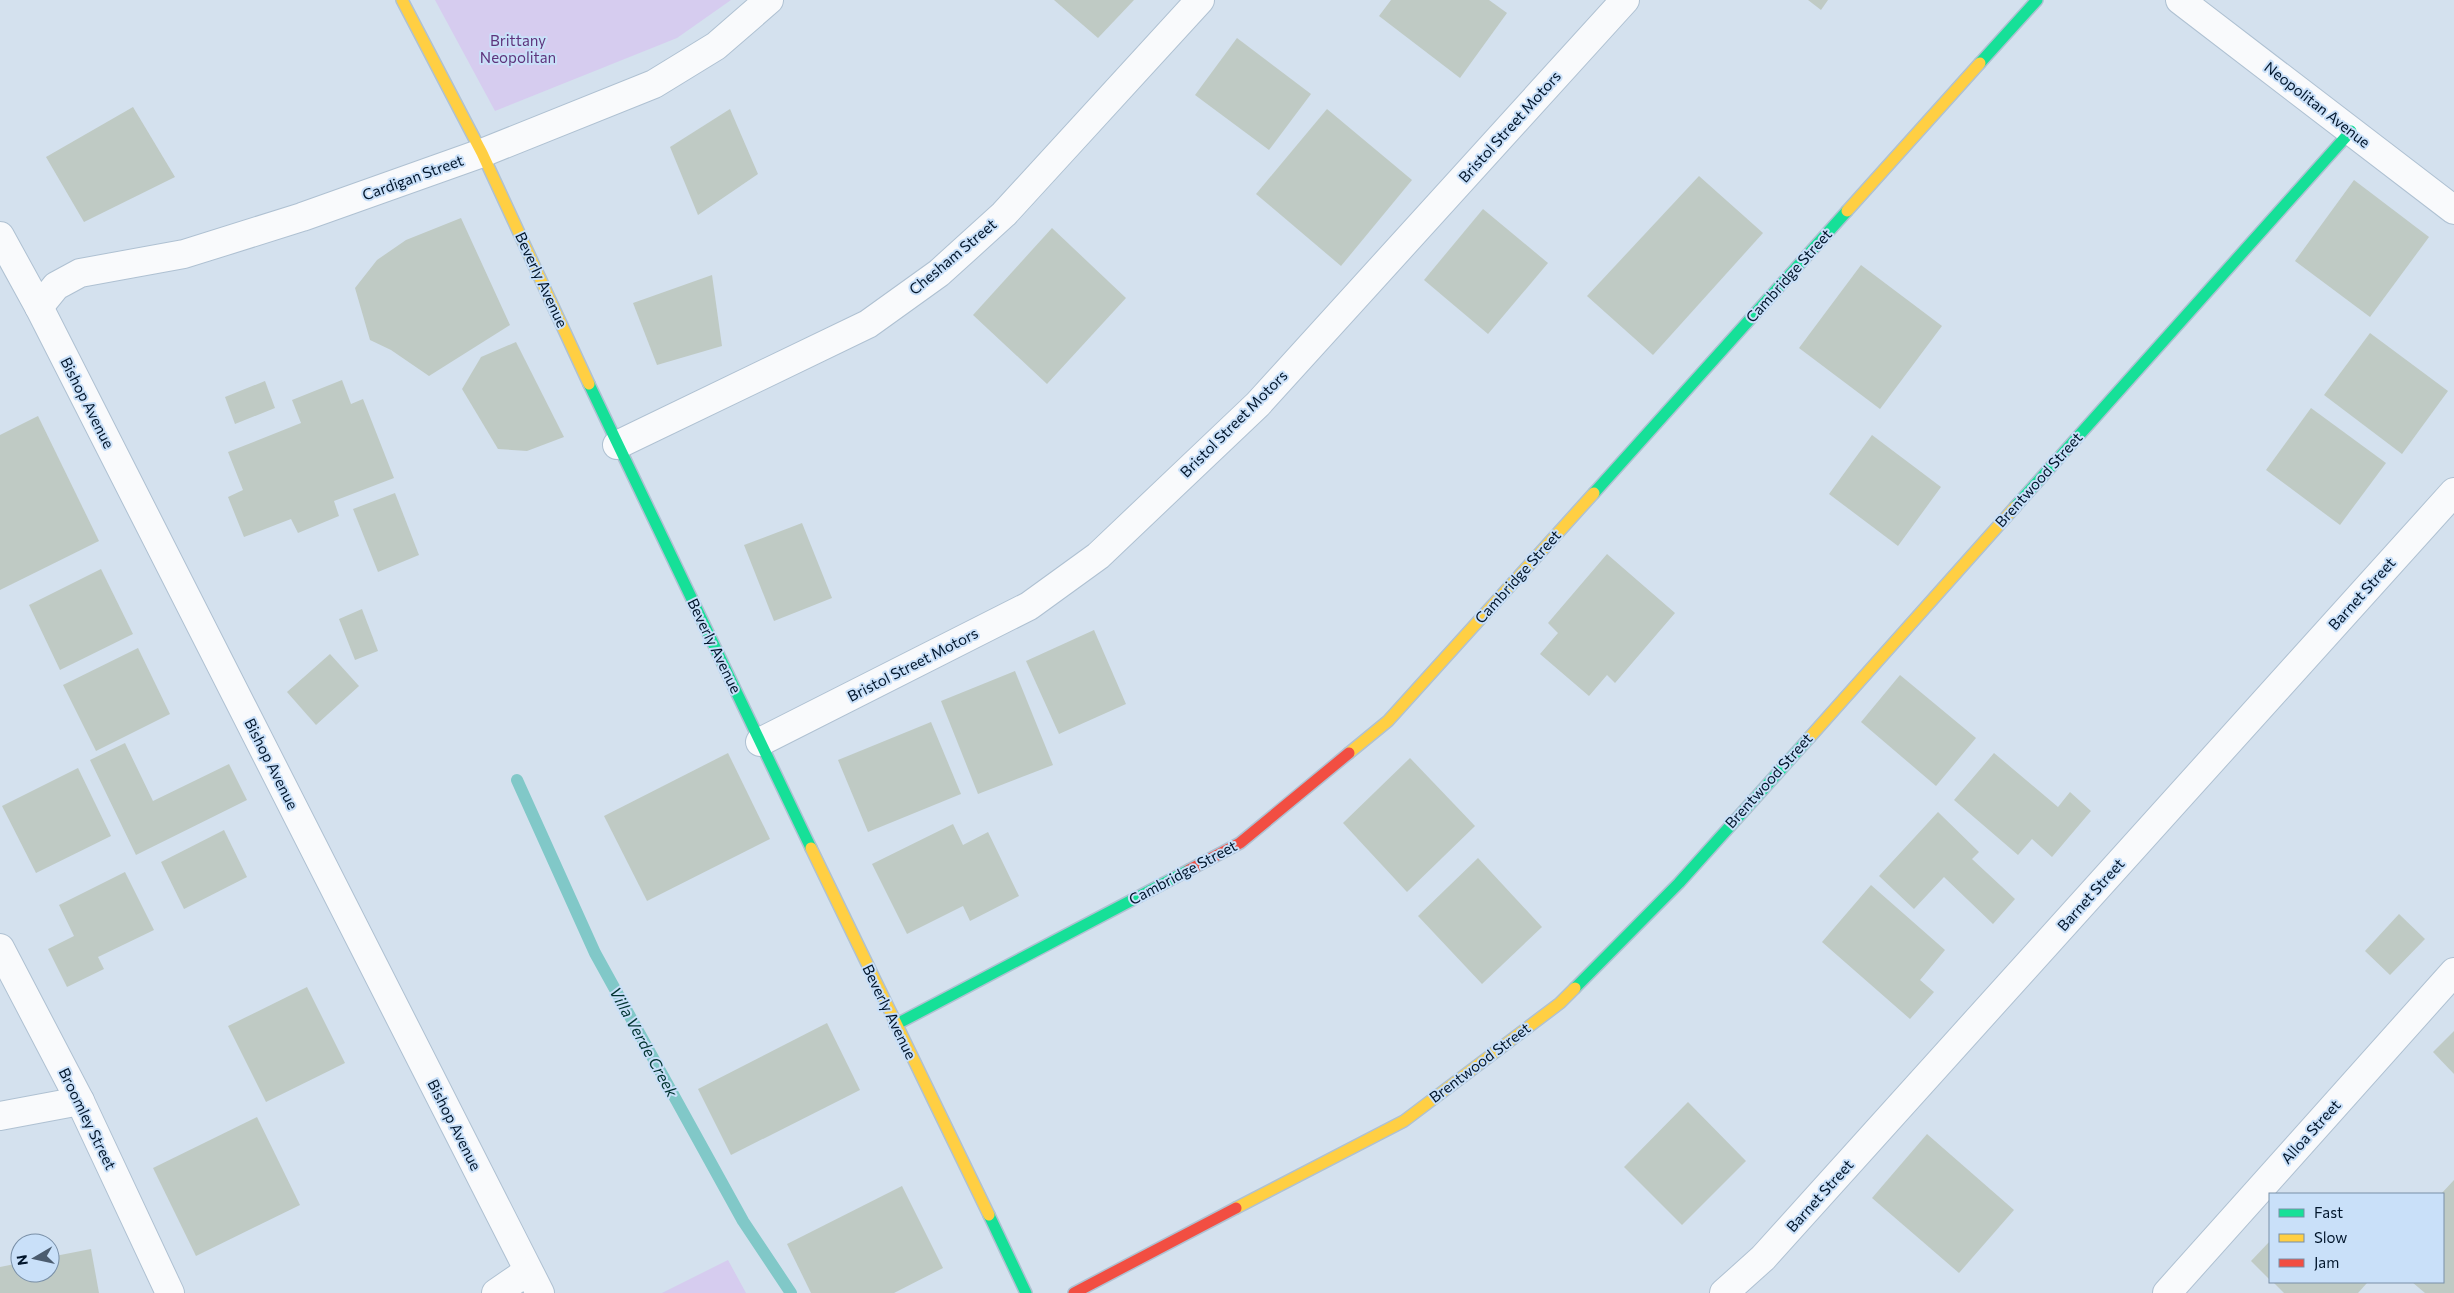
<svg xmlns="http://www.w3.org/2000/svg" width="2454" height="1293" font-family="Commissioner,sans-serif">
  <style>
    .green { fill: #d6ccef }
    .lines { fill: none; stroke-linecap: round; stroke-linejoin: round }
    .stream { stroke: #81c8c8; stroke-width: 12 }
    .building { fill: #bfcac4 }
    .street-casing { stroke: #afc1d2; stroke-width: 30 }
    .fast-casing { stroke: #afc1d2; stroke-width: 14 }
    .slow-casing { stroke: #afc1d2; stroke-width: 14 }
    .jam-casing { stroke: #afc1d2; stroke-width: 14 }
    .street { stroke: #f9fafc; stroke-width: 28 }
    .fast { stroke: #16e098; stroke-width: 11 }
    .slow { stroke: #ffcf43; stroke-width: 11 }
    .jam { stroke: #f24e42; stroke-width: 11 }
    .labels { text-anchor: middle; stroke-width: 4; stroke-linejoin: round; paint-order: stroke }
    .park-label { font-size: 15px; fill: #5e337b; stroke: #c9e0f9 }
    .street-label { font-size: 15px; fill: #01152b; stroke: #c9e0f9 }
    .water-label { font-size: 16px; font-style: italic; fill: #023431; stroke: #c9e0f9 }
  </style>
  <rect width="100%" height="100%" fill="#d4e1ee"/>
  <!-- green -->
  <g class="green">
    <path d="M435,0H731L677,38L495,111Z"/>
    <path d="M728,1260L746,1293H662Z"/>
  </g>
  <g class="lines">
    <!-- stream -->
    <path class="stream" d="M517,780L595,953L743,1221L791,1293"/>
  </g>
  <!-- building -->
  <g class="building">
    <path d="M1054,0H1134L1098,38Z"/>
    <path d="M1391,0H1489L1507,13L1460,78L1379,16Z"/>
    <path d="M1808,0H1828L1821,10Z"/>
    <path d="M1237,38L1311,94L1269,150L1195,95Z"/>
    <path d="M133,107L175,177L84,222L46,157Z"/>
    <path d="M730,109L758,174L698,215L670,147Z"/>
    <path d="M1327,109L1412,180L1341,266L1256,194Z"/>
    <path d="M1699,176L1763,233L1653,355L1587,296Z"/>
    <path d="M2354,180L2429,237L2370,317L2295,261Z"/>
    <path d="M1483,209L1548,263L1488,334L1424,280Z"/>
    <path d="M461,218L510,325L429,376L391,350L370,340L355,288L377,260L406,240Z"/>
    <path d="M1052,228L1126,298L1047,384L973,315Z"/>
    <path d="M1861,265L1942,326L1880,409L1799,348Z"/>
    <path d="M712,275L722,346L657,365L633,303Z"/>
    <path d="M2370,333L2448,391L2402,454L2324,395Z"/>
    <path d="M516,342L564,437L527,451L498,449L462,389L481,357Z"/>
    <path d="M342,380L351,404L363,399L394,478L334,501L339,516L298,533L291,519L244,537L228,497L243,490L228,452L301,423L292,400Z"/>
    <path d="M265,381L275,408L235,424L225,397Z"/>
    <path d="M2311,408L2386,463L2340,525L2266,470Z"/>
    <path d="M38,416L99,541L0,590V435Z"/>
    <path d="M1872,435L1941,487L1898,546L1829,494Z"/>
    <path d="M395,493L419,555L378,572L353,509Z"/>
    <path d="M802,523L832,598L774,621L744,545Z"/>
    <path d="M1607,554L1675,613L1615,683L1607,675L1589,696L1540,654L1558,633L1548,623Z"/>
    <path d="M101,569L133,634L60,670L29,605Z"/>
    <path d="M362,609L378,651L355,660L339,619Z"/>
    <path d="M1094,630L1126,704L1059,734L1026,661Z"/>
    <path d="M138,648L170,714L96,751L63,685Z"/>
    <path d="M330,654L359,686L316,725L287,692Z"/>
    <path d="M1015,671L1053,765L978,794L941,701Z"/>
    <path d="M1900,675L1976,738L1936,786L1861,722Z"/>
    <path d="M931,722L961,794L868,832L838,760Z"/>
    <path d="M125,743L153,801L229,764L247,800L136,855L90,760Z"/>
    <path d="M728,753L770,839L647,901L604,816Z"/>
    <path d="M1994,753L2058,807L2070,792L2091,811L2052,857L2032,839L2018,855L1954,800Z"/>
    <path d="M1410,758L1475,826L1407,892L1343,823Z"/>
    <path d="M78,768L111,836L36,873L2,806Z"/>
    <path d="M1938,812L1979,852L1972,859L2015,899L1993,924L1944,877L1914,909L1879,876Z"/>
    <path d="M953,824L963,845L988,832L1019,896L970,921L963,906L907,934L872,864Z"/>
    <path d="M224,830L247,877L184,909L161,862Z"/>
    <path d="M1478,858L1542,927L1482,984L1418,916Z"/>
    <path d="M125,872L154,930L98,957L104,969L67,987L48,949L74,936L59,905Z"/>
    <path d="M1871,885L1945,950L1920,980L1934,992L1910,1019L1822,942Z"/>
    <path d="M2399,914L2425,939L2390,975L2365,951Z"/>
    <path d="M307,987L345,1063L266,1102L228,1026Z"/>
    <path d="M827,1023L860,1090L731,1155L698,1089Z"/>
    <path d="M2454,1031V1074L2433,1052Z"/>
    <path d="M1688,1102L1746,1161L1682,1225L1624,1167Z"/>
    <path d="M257,1117L300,1205L196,1256L153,1168Z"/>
    <path d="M1927,1134L2014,1210L1959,1273L1872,1198Z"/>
    <path d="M2454,1180V1293H2425L2412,1282H2443L2441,1194Z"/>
    <path d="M902,1186L943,1268L894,1293H811L787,1244Z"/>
    <path d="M2270,1241V1280L2251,1261Z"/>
    <path d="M91,1249L99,1293H0V1267L20,1263V1273H50V1257Z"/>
    <path d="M2273,1282H2366L2367,1283L2358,1293H2284Z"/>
  </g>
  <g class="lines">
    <!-- street casing -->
    <g class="street-casing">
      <g id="street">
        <path d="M2180,0L2454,210"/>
        <path d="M0,236L39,307L540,1293"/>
        <path d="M39,307L56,286L80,273L184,254L302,217L482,153L654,84L716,46L769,0"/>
        <path d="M617,445L868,324L939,273L1004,214L1200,0"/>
        <path d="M760,742L1029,606L1098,556L1258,404L1625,0"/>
        <path d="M0,948L80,1101L170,1293"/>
        <path d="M0,1116L80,1101"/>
        <path d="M496,1293L528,1271"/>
        <path d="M1724,1293L1763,1258L2454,492"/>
        <path d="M2167,1293L2454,972"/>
      </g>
    </g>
    <!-- fast casing -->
    <g class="fast-casing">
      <g id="fast">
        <path d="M1980,63L2037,0"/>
        <path d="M589,384L811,848"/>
        <path d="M1594,493L1847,211"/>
        <path d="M2015,507L2351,131"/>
        <path d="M1575,988L1679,883L1810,737"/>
        <path d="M895,1025L1189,870"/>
        <path d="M989,1215L1026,1293"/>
      </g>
    </g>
    <!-- slow casing -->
    <g class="slow-casing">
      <g id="slow">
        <path d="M402,0L482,153L589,384"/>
        <path d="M1847,211L1980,63"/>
        <path d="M1810,737L2015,507"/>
        <path d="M1349,753L1388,721L1594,493"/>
        <path d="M811,848L989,1215"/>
        <path d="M1236,1208L1404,1121L1560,1003L1575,988"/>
      </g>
    </g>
    <!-- jam casing -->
    <g class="jam-casing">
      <g id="jam">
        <path d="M1189,870L1240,843L1349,753"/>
        <path d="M1074,1293L1236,1208"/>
      </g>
    </g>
    <!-- street -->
    <use href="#street" class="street"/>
    <!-- fast -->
    <use href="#fast" class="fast"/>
    <!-- slow -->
    <use href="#slow" class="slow"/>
    <!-- jam -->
    <use href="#jam" class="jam"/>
  </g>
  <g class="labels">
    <!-- park labels -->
    <g class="park-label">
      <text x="518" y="46">Brittany<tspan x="518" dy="17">Neopolitan</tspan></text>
    </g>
    <!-- street labels -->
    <g class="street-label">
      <text transform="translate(2317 105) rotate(38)" y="5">Neopolitan Avenue</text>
      <text transform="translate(1510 127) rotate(-48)" y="5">Bristol Street Motors</text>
      <text transform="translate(413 178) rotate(-20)" y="5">Cardigan Street</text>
      <text transform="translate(953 257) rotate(-40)" y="5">Chesham Street</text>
      <text transform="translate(1789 276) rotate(-48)" y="5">Cambridge Street</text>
      <text transform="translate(541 280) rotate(65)" y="5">Beverly Avenue</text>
      <text transform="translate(87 403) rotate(63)" y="5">Bishop Avenue</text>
      <text transform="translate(1234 424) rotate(-45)" y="5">Bristol Street Motors</text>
      <text transform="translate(2039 480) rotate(-48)" y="5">Brentwood Street</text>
      <text transform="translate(1518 577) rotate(-48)" y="5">Cambridge Street</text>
      <text transform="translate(2362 594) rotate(-48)" y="5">Barnet Street</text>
      <text transform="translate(714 646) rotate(64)" y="5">Beverly Avenue</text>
      <text transform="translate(913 665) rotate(-27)" y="5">Bristol Street Motors</text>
      <text transform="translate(271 764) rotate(63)" y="5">Bishop Avenue</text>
      <text transform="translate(1769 781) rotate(-48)" y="5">Brentwood Street</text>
      <text transform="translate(1183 873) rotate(-28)" y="5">Cambridge Street</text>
      <text transform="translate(2091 895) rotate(-48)" y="5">Barnet Street</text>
      <text transform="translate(889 1012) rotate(64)" y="5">Beverly Avenue</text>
      <text transform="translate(1480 1063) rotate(-37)" y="5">Brentwood Street</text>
      <text transform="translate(87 1119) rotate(64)" y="5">Broomley Street</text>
      <text transform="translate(454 1125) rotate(63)" y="5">Bishop Avenue</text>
      <text transform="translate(2311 1132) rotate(-48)" y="5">Alloa Street</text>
      <text transform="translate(1820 1196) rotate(-48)" y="5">Barnet Street</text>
    </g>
    <!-- water labels -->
    <g class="water-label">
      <text transform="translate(644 1042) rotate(61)" y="6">Villa Verde Creek</text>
    </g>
  </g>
  <!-- legend -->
  <rect x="2269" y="1193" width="175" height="90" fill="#c9e0f9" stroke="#798fa7"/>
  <rect x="2279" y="1209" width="25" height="8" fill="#16e098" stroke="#798fa7"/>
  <text x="2314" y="1218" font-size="15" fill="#01152b">Fast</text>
  <rect x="2279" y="1234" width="25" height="8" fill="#ffcf43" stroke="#798fa7"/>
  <text x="2314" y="1243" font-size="15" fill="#01152b">Slow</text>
  <rect x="2279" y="1259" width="25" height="8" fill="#f24e42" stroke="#798fa7"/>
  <text x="2314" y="1268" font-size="15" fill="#01152b">Jam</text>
  <!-- north arrow -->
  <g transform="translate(35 1258) rotate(261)"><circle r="24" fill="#c9e0f9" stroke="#798fa7"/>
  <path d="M0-4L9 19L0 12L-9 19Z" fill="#4b5c6f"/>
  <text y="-8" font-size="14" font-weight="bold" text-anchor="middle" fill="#01152b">N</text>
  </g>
</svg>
